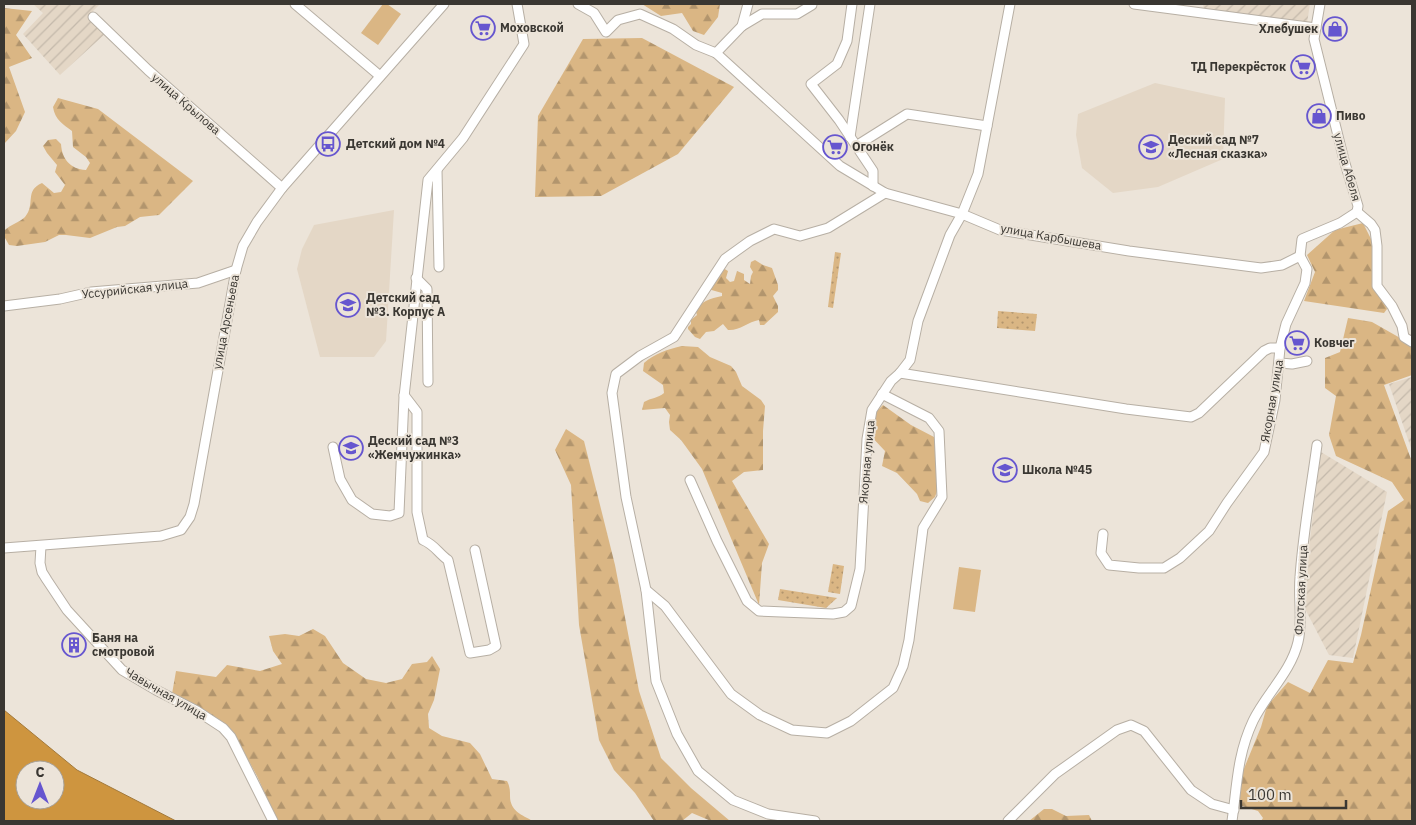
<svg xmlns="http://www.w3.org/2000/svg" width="1416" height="825" font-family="'IBM Plex Sans',sans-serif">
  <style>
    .built { fill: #e4d7c6 }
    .industrial { fill: url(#industrial-furrows) }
    .green { fill: url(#green-dots) }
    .forest { fill: url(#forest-firs) }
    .pitch { fill: #dab684 }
    .water { fill: #ce953f; stroke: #a2793b; fill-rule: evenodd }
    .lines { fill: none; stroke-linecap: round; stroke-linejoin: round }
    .minor-casing { stroke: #b7afa4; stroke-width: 11 }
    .minor { stroke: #fff; stroke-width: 9 }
    .labels { text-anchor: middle; stroke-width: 4; stroke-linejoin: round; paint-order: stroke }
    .poi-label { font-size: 12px; font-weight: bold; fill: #3a3732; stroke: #ece4d9; text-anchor: start }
    .street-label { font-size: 12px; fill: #3a3732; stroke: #ece4d9 }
  </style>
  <defs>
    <pattern id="industrial-furrows" width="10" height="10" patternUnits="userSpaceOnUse" patternTransform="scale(1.25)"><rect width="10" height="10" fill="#e4d7c6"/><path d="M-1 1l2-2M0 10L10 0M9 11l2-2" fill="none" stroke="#c4b9ab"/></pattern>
    <pattern id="green-dots" width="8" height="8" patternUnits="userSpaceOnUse" patternTransform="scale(1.25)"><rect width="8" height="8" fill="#dab684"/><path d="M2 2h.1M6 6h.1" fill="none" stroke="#b2956d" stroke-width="1.8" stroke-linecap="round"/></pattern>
    <pattern id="forest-firs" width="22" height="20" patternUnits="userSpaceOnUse" patternTransform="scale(1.25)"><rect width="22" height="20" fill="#dab684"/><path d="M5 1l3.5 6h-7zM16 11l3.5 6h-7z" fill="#b2956d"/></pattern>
  </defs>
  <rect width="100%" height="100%" fill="#ece4d9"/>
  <!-- built -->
  <g class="built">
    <path d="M1155,83L1225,98L1223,159L1158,187L1113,193L1082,168L1076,135L1078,114Z"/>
    <path d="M394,210L386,341L374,357H320L297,269L302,249L314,225Z"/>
  </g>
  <!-- industrial -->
  <g class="industrial">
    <path d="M33,4H100L88,16L105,34L60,75L23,34L43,13Z"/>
    <path d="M1203,4H1310L1307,23L1204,10Z"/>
    <path d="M1412,377V451L1389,384Z"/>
    <path d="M1321,452L1387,492L1353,658L1329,655L1302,603Z"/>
  </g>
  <!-- green -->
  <g class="green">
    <path d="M835,252L841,253L833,308L828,307Z"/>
    <path d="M998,311L1037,314L1035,331L997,328Z"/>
    <path d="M833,564L844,566L840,594L828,592Z"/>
    <path d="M780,589L837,598L826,608L778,600Z"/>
  </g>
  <!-- forest -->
  <g class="forest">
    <path d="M642,4H720L718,17L704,35L693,31L682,13L661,16Z"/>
    <path d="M4,8L32,11L16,35L32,58L9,67L25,112L16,131L4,144Z"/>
    <path d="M642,38L734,87L678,154L601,196L535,197L538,116L583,39Z"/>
    <path d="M58,98L98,109L193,181L159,215L140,217L125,226L117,227L90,238L66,235H59L45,242L17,246L9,245L5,238V230C10,225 20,222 25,217C36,204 24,191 42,183L54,193L61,192L65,185L55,172L57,165L47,153L43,146L48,140L56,139L61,144C62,159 70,169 86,170L90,163L86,157L73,147L72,131C63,124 55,120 53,107Z"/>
    <path d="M1363,223L1374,245L1375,285L1385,303L1387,309L1384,313L1304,301L1315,272L1307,255L1335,230Z"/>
    <path d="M755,260L763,265L772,268L778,285V290L773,296L778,306V312L764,325H760L759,320C748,322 739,331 728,330L723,324L714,331L706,332L700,339L695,337L688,329V327L691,324V320L697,315L696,312C701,300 710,299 722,296V293L708,289L723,268L728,271L726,278L730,282L734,281L737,271L744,274V280L750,284L751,276L753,272L750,267L751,262Z"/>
    <path d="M1348,318L1372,322L1409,343L1412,349V375L1384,385L1412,462V821H1261L1263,818L1258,811L1242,806L1239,799L1243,771L1261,727L1267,706L1288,682L1310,693L1328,660L1353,663L1361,635L1388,511L1404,500L1392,482L1336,456L1329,435L1336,396L1325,388V358L1340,352Z"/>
    <path d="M682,346L698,347L710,357L731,366L736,372L742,386L761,400L765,406L763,431V470L744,472L732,481L769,544L762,563L759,605L702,469L681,440L670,430L669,422L670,415L665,408L642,410L644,402C651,398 658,398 664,393L663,385L643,371L644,363C654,354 668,349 682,346Z"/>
    <path d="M883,405L911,425L934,437L938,454L937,491L935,497L928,503L920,501L917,494L897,473L882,466L885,451L869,434L875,413Z"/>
    <path d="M566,429L584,441L615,565L639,691L661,758L691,788L730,821H711L692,813L682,821H654L635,793L614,770L599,740L579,625L571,485L555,450Z"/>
    <path d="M313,629L325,636L343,663L366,679L386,683L402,679L412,664L427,662L432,656L440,669L434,700L428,714L429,728L442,736L470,743L480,754L492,779L507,781C510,787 510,790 510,796C510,811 522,815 533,821H277L257,776L233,732L220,720L172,694L176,671L216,677L227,665L260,671L282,664L273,651L269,636L285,634L299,636Z"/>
    <path d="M1044,809H1052L1066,816L1089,815L1092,821H1029Z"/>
  </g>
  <!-- pitch -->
  <g class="pitch">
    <path d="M383,4H387L401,14L378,45L361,33Z"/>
    <path d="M959,567L981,570L975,612L953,609Z"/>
  </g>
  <!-- water -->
  <path class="water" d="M4,710L77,770L176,821H4ZM25,770H55V800H25Z"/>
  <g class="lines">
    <!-- minor casing -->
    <g class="minor-casing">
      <g id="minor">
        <path d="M295,4L380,76"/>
        <path d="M578,4L594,13L606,32L618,20L640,14L673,29L696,45L716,53L840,166L885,193L962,214L1000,230L1129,251L1261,268L1282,265L1300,256"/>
        <path d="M852,4L847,41L837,64L811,84L839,120L873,171V186"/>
        <path d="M1134,4L1316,28"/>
        <path d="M1320,4L1314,39L1344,160L1358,206L1357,212"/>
        <path d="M93,17L148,70L282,188"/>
        <path d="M742,26L762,14H797L812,5V4"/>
        <path d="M716,53L742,26L748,4"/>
        <path d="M850,137L870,4"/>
        <path d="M856,146L907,114L987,126"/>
        <path d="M437,170L439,267"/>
        <path d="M1357,212L1371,224L1375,230L1377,246V286L1392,306L1402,326L1404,337L1412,342"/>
        <path d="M1300,256L1302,239L1340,223L1357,212"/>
        <path d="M416,278L427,289L428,382"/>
        <path d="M4,306L60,299L91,292L198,283L236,270"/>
        <path d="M1280,363L1292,364L1307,361"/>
        <path d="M900,373L1126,409L1191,417L1199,413L1264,351L1270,348H1280"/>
        <path d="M404,395L417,412V512L423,540C435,545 438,553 448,560L470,653L489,650L496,646L475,550"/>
        <path d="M333,447L340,479L352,500L372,514L390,516L399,513L404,397L428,180L463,138L524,44L517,4"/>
        <path d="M690,480L717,541L747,601L759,611L833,614L844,612L851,606L860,569L867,439L872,410L891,381L900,373L910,360L918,321L950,235L962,214L978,174L1010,4"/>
        <path d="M1103,534L1101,553L1109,565L1139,568H1164L1180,558L1209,531L1227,503L1264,452L1275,400L1280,348L1286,324L1305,283L1307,269L1300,256"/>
        <path d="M41,546L40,563L42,572L47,580L67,610L122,670L156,690L197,711L223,728L231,737L273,821"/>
        <path d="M4,548L161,536L181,530L190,517L194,504L236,270L243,246L257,222L282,188L444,4"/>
        <path d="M646,590L665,606L731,694L760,715L792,730L827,733L851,721L893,688L903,666L909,640L923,528L942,497L939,431L929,418L882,394"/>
        <path d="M815,821L768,814L733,800L698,771L677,734L656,681L646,590L626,497L612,393L616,374L640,356L674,337L725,259L750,241L774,229L800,236L828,228L885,193"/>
        <path d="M1008,821L1055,774L1117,730L1131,725L1144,731L1191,790L1212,804L1234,810"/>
        <path d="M1232,821C1237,786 1237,755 1253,721C1266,694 1291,672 1298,642C1303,622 1298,598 1300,577C1303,533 1311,489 1317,445"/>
      </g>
    </g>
    <!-- minor -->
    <use href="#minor" class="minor"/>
  </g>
  <!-- icons -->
  <defs>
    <g id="supermarket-ring" transform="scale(1.25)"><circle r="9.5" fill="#ece4d9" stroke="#6656cf" stroke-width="1.5"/><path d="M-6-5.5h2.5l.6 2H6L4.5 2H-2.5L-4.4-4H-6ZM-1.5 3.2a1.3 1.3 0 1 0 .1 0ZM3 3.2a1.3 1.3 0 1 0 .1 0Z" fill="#6656cf"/></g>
    <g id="shop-ring" transform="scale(1.25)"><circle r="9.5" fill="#ece4d9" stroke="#6656cf" stroke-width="1.5"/><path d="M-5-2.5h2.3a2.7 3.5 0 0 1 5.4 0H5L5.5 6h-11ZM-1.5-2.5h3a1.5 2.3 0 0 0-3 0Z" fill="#6656cf"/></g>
    <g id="bus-ring" transform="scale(1.25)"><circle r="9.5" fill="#ece4d9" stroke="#6656cf" stroke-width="1.5"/><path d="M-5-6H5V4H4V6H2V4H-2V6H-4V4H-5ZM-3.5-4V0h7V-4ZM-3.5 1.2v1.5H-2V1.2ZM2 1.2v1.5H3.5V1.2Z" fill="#6656cf"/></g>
    <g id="school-ring" transform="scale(1.25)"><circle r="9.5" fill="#ece4d9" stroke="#6656cf" stroke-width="1.5"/><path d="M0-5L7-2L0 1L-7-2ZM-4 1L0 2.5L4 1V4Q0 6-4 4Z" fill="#6656cf"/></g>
    <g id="building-ring" transform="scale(1.25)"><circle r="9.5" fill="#ece4d9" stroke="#6656cf" stroke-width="1.5"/><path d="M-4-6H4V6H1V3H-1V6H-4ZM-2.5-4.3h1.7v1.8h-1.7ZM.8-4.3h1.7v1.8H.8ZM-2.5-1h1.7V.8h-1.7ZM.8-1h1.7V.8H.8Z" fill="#6656cf"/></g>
  </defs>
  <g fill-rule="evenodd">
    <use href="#supermarket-ring" x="483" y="28"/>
    <use href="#shop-ring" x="1335" y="29"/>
    <use href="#supermarket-ring" x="1303" y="67"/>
    <use href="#shop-ring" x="1319" y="116"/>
    <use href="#bus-ring" x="328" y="144"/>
    <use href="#supermarket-ring" x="835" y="147"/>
    <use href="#school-ring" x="1151" y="147"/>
    <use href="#school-ring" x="348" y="305"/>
    <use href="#supermarket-ring" x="1297" y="343"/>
    <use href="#school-ring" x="351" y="448"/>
    <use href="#school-ring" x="1005" y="470"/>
    <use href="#building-ring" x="74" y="645"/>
  </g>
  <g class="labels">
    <!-- poi labels -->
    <g class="poi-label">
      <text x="500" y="32">Моховской</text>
      <text x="1318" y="33" text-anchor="end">Хлебушек</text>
      <text x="1286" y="71" text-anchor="end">ТД Перекрёсток</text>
      <text x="1336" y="120">Пиво</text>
      <text x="1168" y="144">Деский сад №7<tspan x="1168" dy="14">«Лесная сказка»</tspan></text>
      <text x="346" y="148">Детский дом №4</text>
      <text x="852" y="151">Огонёк</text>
      <text x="366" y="302">Детский сад<tspan x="366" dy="14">№3. Корпус А</tspan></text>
      <text x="1314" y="347">Ковчег</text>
      <text x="368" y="445">Деский сад №3<tspan x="368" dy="14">«Жемчужинка»</tspan></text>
      <text x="1022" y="474">Школа №45</text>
      <text x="92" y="642">Баня на<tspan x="92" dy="14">смотровой</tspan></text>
    </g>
    <!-- street labels -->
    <g class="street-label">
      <text transform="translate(186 104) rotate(41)" y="4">улица Крылова</text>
      <text transform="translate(1347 167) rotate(74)" y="4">улица Абеля</text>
      <text transform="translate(1051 237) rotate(10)" y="4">улица Карбышева</text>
      <text transform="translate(135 289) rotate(-6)" y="4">Уссурийская улица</text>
      <text transform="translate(226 322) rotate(-79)" y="4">улица Арсеньева</text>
      <text transform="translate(1272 401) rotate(-80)" y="4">Якорная улица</text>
      <text transform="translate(867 462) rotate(-85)" y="4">Якорная улица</text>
      <text transform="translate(1301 590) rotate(-87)" y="4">Флотская улица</text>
      <text transform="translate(166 694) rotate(30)" y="4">Чавычная улица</text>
    </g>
  </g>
  <!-- border -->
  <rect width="1416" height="825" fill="none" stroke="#3a3732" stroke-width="10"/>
  <!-- north arrow -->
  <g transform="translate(40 785)"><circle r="24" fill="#ece4d9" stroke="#a59f96"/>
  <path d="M0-4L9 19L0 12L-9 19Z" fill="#6656cf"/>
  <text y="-8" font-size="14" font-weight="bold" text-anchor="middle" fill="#3a3732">С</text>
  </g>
  <!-- scale -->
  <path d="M1241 800v8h105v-8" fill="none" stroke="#3a3732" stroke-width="2.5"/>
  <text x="1248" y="800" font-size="15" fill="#3a3732" stroke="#ece4d9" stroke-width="4" paint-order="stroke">100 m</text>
</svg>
